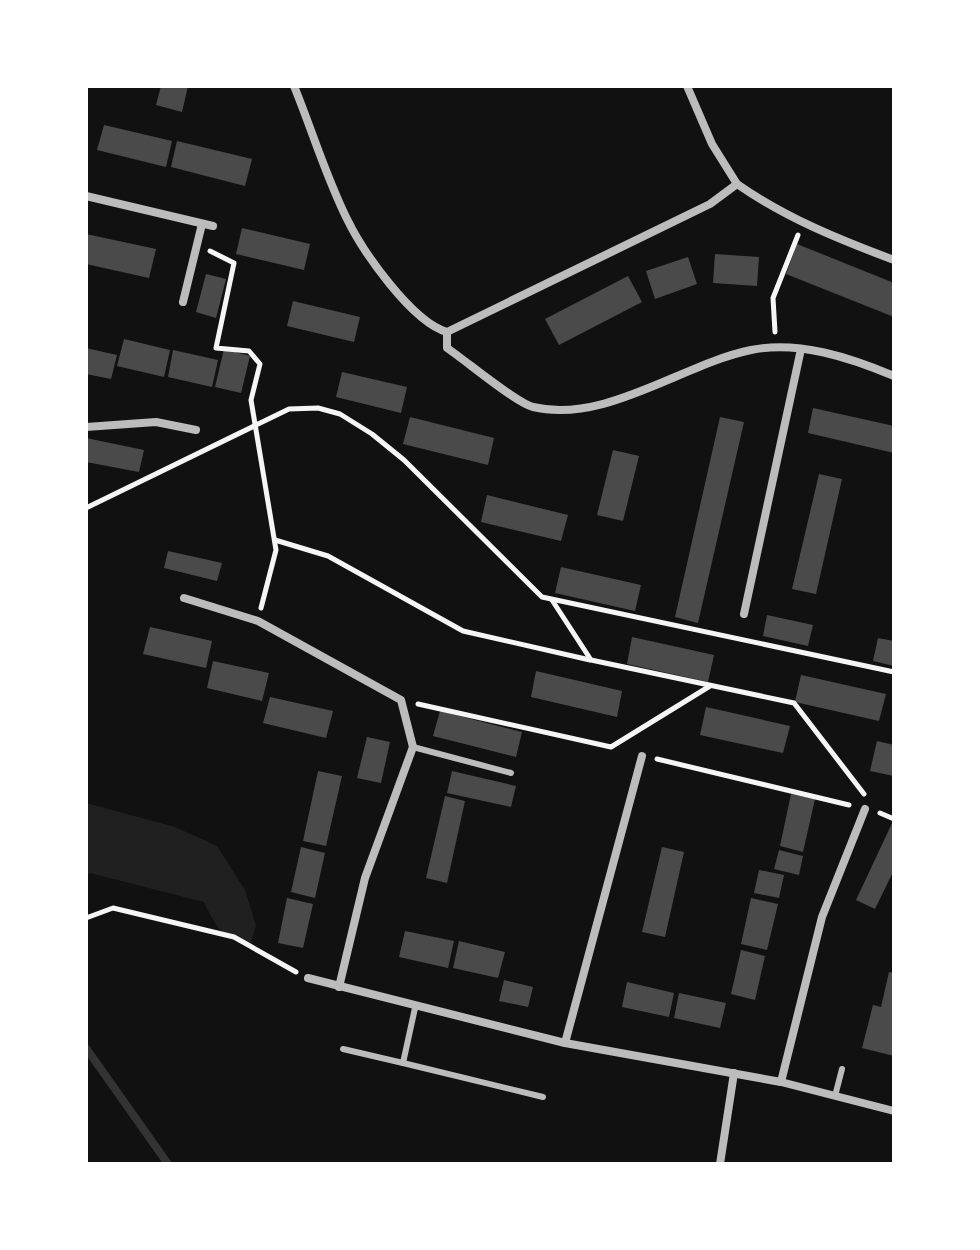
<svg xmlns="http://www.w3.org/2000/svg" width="980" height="1250" font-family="Lato,sans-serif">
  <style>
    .green { fill: #202020 }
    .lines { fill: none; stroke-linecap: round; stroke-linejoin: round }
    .stream { stroke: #333; stroke-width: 8 }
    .building { fill: #4a4a4a }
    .path { stroke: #f5f5f5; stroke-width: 5 }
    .service { stroke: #bcbcbc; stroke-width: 6 }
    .minor { stroke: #bcbcbc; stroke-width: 8 }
  </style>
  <rect width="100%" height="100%" fill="#111"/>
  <!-- green -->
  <path class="green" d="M86,803L175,827L217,846L245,890L256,926L251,942C223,942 215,925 204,902L90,873L86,876Z"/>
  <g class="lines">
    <!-- stream -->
    <path class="stream" d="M86,1048L168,1164"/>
  </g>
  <!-- building -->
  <g class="building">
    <path d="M161,86H188L182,112L156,105Z"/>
    <path d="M104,125L172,141L166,167L97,150Z"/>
    <path d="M177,141L252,159L245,186L171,167Z"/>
    <path d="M242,228L310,244L304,270L236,254Z"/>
    <path d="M86,234L156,249L149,278L86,264Z"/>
    <path d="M797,244L894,283V317L786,274Z"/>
    <path d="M715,254L759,257L757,286L713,283Z"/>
    <path d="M688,257L697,284L655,299L646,271Z"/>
    <path d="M206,274L226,279L216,318L196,312Z"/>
    <path d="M628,276L642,302L559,345L545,319Z"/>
    <path d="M293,301L360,317L354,342L287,326Z"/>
    <path d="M124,339L170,350L164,377L117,366Z"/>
    <path d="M86,348L117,355L111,379L86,374Z"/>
    <path d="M224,349L250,356L241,393L215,387Z"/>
    <path d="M173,350L218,360L212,387L168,377Z"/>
    <path d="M342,372L407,387L401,413L336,397Z"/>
    <path d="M813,408L894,426V453L808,433Z"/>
    <path d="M410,417L494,438L488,465L403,444Z"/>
    <path d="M720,417L744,422L698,623L675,617Z"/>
    <path d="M86,438L144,450L139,472L86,462Z"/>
    <path d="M613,450L639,456L623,521L597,515Z"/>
    <path d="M819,474L842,479L816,594L792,589Z"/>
    <path d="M487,495L568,515L561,541L481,522Z"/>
    <path d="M168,551L222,563L217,581L164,568Z"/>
    <path d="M561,567L641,585L635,611L555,593Z"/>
    <path d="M767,615L813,625L808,646L763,636Z"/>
    <path d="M150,627L212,641L206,668L143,654Z"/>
    <path d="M632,637L714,655L708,682L627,664Z"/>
    <path d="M878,638L894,641V666L873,661Z"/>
    <path d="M213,661L269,673L262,701L207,688Z"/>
    <path d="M536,671L622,691L617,717L531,697Z"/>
    <path d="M801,675L886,694L879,721L795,702Z"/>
    <path d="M270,697L333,711L326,738L263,723Z"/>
    <path d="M706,707L790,726L783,753L700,735Z"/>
    <path d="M440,711L522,732L516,757L433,736Z"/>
    <path d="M367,737L390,742L381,783L357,778Z"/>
    <path d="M877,741L894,745V776L870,771Z"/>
    <path d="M318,771L342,776L326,846L303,841Z"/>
    <path d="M452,771L516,786L511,807L447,793Z"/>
    <path d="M791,794L815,799L803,852L780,846Z"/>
    <path d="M445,796L465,801L447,883L426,878Z"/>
    <path d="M894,819V870L875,909L856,900Z"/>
    <path d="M301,847L325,853L315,898L291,892Z"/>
    <path d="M662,847L684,852L665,937L642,932Z"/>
    <path d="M779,850L803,856L799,875L774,869Z"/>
    <path d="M759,870L784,875L779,898L754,893Z"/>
    <path d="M287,898L313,904L303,948L278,943Z"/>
    <path d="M751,898L778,904L767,950L741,944Z"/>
    <path d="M405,931L454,941L448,968L399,957Z"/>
    <path d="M459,941L505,952L498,978L453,968Z"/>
    <path d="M741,950L765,956L755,1000L731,994Z"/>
    <path d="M889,972L894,973V1056L862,1048L873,1005L881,1007Z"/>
    <path d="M504,980L533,987L528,1007L499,1001Z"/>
    <path d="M627,982L674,993L669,1017L622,1007Z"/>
    <path d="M679,993L726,1003L720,1028L674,1018Z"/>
  </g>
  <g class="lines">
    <!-- path -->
    <g class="path">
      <path d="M210,251L234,263L216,348L249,351L260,364L251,400L276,550L261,608"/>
      <path d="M775,332L773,298L798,235"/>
      <path d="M86,508L289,409L318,408L340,414L372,434L404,460L542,597L894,672"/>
      <path d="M275,540L328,556L463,631L590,660"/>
      <path d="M552,600L591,660L794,703L864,794"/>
      <path d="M418,704L611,747L710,686"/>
      <path d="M657,759L849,805"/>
      <path d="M880,813L894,819"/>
      <path d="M86,918L113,908L234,937L296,972"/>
    </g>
    <!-- service -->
    <g class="service">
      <path d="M413,747L511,773"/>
      <path d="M415,1008L403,1063L543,1097"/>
      <path d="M343,1049L403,1063"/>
      <path d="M835,1096L842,1069"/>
    </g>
    <!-- minor -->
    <g class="minor">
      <path d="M294,86C312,130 326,177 347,219C363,252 412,322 447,332V348C465,360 516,403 533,407C606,424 682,364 751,350C798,340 851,358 894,376"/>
      <path d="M687,86L712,144L737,184"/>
      <path d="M86,196L213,226"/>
      <path d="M183,302L202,224"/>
      <path d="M447,332L710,204L737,184C786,218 838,239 894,260"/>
      <path d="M86,427L156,422L196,430"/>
      <path d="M184,598L258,621L401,700L413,747L365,878L339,987"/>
      <path d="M744,614L801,349"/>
      <path d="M308,978L565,1043L781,1082L894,1111"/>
      <path d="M565,1043L642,756"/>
      <path d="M781,1082L822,917L865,809"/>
      <path d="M720,1164L734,1073"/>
    </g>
  </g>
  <!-- border -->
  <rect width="980" height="1250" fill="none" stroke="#ffffff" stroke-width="176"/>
</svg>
